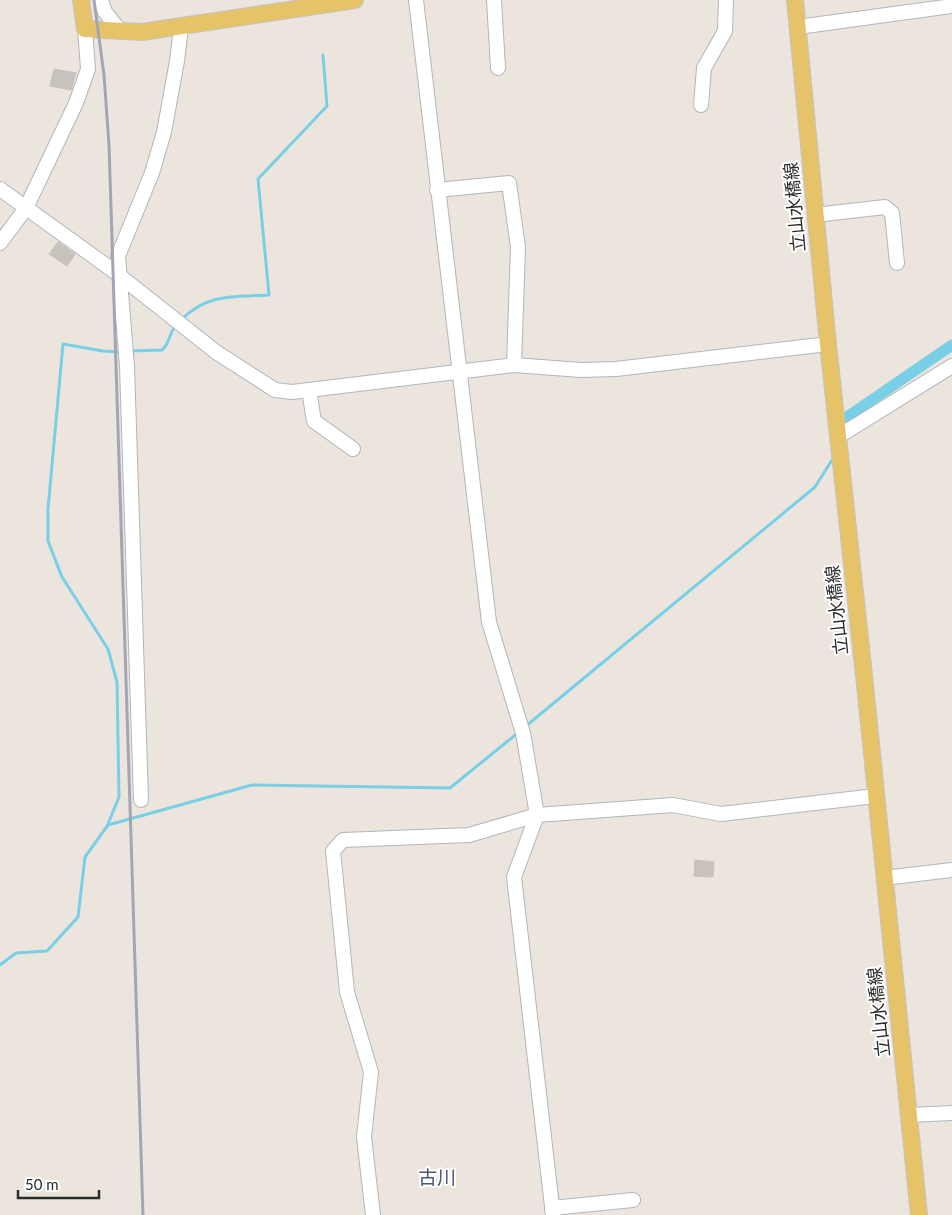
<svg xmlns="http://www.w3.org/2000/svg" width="952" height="1215" font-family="Lato,'Noto Sans JP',sans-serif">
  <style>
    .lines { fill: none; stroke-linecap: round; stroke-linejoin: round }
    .stream { stroke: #79cfe6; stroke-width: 3 }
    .canal { stroke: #79cfe6; stroke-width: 11 }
    .building { fill: #c7c2bd; stroke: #c7c1b8 }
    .minor-casing { stroke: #b1b5bd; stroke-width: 16 }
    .major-casing { stroke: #c4c4c4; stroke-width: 18 }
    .minor { stroke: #fff; stroke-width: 14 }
    .major { stroke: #e6c268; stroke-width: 16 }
    .rail { stroke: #a1a5b4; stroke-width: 3 }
    .labels { text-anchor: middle; stroke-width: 4; stroke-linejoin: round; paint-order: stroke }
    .street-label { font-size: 18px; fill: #2b2b2b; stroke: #fff }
    .neighbourhood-label { font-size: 19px; fill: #4e5878; stroke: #fff }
  </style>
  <rect width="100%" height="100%" fill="#ece5de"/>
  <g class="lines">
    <!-- stream -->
    <g class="stream">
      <path d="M182,319C208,293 235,297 269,295L258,179L327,106L323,55"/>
      <path d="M130,351L162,350C170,343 169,333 176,325"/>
      <path d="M526,726L815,487L832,460"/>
      <path d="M108,824L119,797L117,682L108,649L62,577L48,541V509L63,344L103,351L121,352"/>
      <path d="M0,965L16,953L47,951L78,917L85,857L108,825L252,785L450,788L519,732"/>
    </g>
    <!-- canal -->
    <path class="canal" d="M844,423L847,417L952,345"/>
  </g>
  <!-- building -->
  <g class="building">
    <path d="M54,69L76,73L71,90L50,86Z"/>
    <path d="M58,242L75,254L67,266L49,254Z"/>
    <path d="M695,860L714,862L713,877L694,876Z"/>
  </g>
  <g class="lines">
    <!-- minor casing -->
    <g class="minor-casing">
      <g id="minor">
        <path d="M101,0L105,12L121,32"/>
        <path d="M416,0L489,622L523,733L537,815L514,877L553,1215"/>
        <path d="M494,0L498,68"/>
        <path d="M798,27L952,6"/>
        <path d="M701,105L704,68L725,31L726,0"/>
        <path d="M0,189L111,269L216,352L275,390L292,392L309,390L514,365L581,370L616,369L828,344"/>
        <path d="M437,190L509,183L518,247L514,365"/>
        <path d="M815,215L885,207L892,213L897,263"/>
        <path d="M0,243L26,208L76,103L88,69L85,29"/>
        <path d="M309,390L314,421L353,449"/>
        <path d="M839,436L952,366"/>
        <path d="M141,800L127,366L118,256L152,173L164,132L177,61L181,28"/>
        <path d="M884,878L952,870"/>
        <path d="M909,1115L952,1113"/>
        <path d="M552,1208L633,1200"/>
        <path d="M373,1215L364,1137L371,1072L347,992L333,851L343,840L469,835L537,815L673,805L721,814L875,796"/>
      </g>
    </g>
    <!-- major casing -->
    <g class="major-casing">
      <g id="major">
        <path d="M81,0L85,29L142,32L355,0"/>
        <path d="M795,0L828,344L864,675L919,1215"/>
      </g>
    </g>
    <!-- minor -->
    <use href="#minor" class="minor"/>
    <!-- major -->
    <use href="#major" class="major"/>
    <!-- rail -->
    <path class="rail" d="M94,0L104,75L109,145L143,1215"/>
  </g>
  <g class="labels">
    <!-- street labels -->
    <g class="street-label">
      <text transform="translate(795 207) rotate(-95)" y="6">立山水橋線</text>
      <text transform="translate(837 610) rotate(-96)" y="6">立山水橋線</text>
      <text transform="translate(879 1012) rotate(-96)" y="6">立山水橋線</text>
    </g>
    <!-- neighbourhood labels -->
    <g class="neighbourhood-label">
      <text x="437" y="1184">古川</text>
    </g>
  </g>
  <!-- scale -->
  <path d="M18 1190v8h81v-8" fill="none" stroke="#2b2b2b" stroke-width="2.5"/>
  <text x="25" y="1190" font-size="15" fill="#2b2b2b" stroke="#ffffff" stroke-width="4" paint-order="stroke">50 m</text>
</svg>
